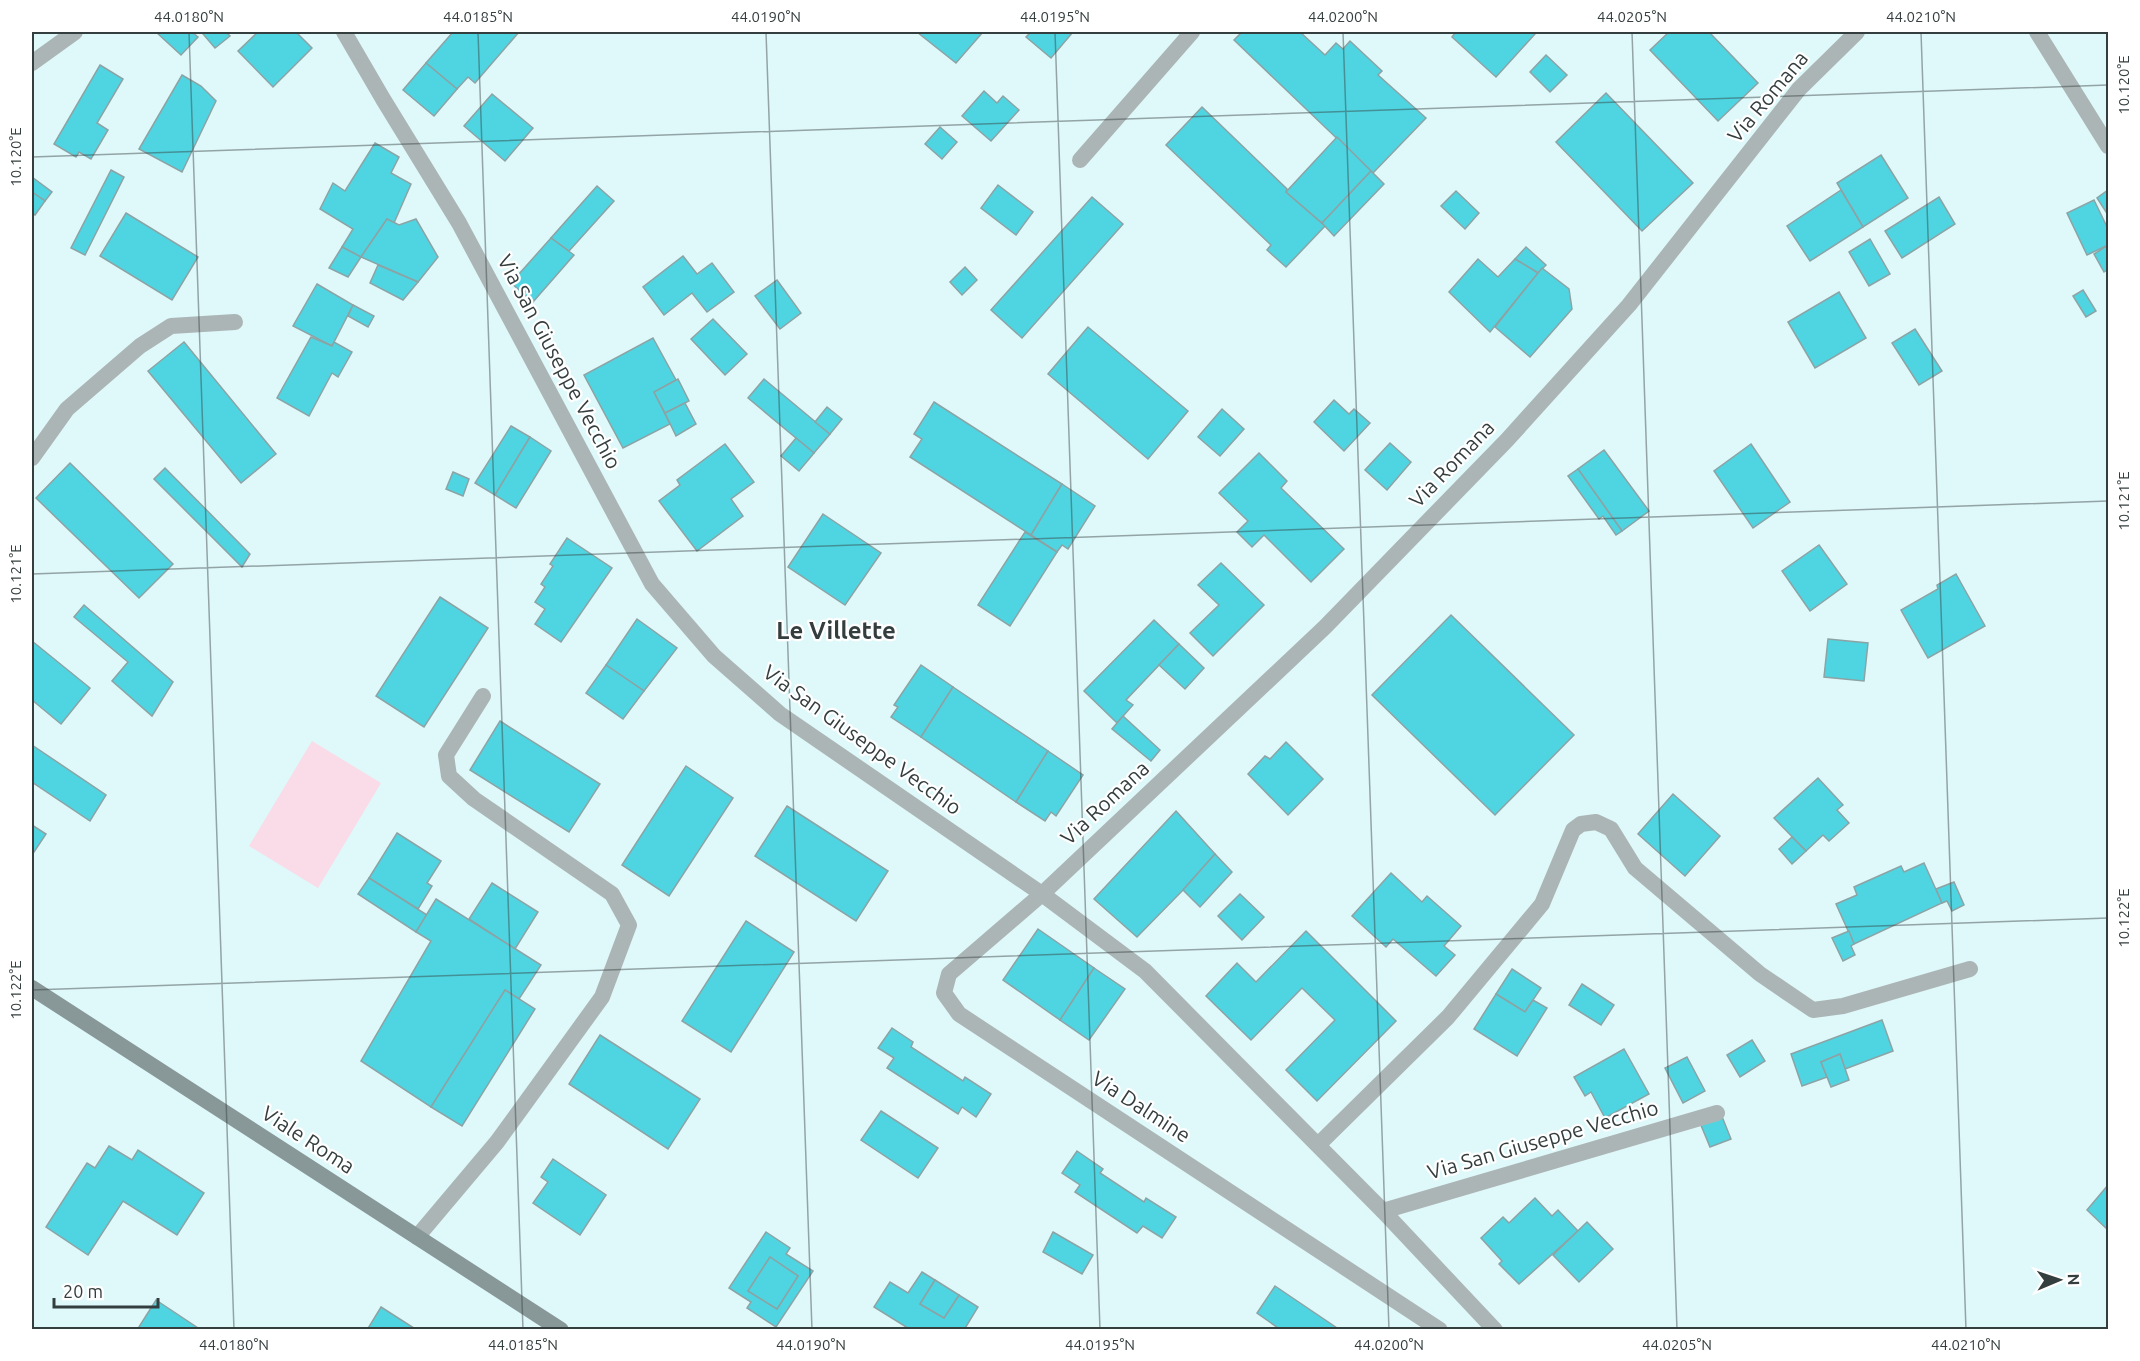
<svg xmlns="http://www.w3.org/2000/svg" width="2140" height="1361" font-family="Ubuntu,sans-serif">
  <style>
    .green { fill: #f9dce8 }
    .building { fill: #4fd5e1; stroke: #8ca3a5; stroke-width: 1.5; fill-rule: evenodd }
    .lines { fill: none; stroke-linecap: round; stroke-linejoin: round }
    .minor { stroke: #abb5b6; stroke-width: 16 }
    .secondary { stroke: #889899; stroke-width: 16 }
    .ticks { fill: none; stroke: #353e3f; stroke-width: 1.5; stroke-opacity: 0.45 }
    .labels { text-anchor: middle; stroke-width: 4.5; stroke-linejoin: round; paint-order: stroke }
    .street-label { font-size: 21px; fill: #353e3f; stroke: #fff }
    .quarter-label { font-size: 24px; font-weight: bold; fill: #353e3f; stroke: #fff }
    .neatline { fill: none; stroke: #353e3f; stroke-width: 2 }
    .ticks-label { font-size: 15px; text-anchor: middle; fill: #353e3f }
  </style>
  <rect width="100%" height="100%" fill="#dff8fa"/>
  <!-- green -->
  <path class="green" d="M312,741L381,783L318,888L249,846Z"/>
  <!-- building -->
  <g class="building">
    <path d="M156,32H192L198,37L181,55Z"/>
    <path d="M206,32H226L230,36L215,48L203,34Z"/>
    <path d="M258,32H296L312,48L273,87L238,51Z"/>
    <path d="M453,32H519L475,83L468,77L457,89L426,63Z"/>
    <path d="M917,32H983L956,63Z"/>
    <path d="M1031,32H1073L1051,58L1026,37Z"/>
    <path d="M1242,32H1300L1325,55L1336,43L1343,49L1350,41L1382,71L1378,75L1426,118L1373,173L1234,40Z"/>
    <path d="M1456,32H1531L1535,34L1496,77L1452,37Z"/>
    <path d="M1669,32H1709L1758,83L1718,121L1650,50Z"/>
    <path d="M1546,55L1567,75L1550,92L1530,72Z"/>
    <path d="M426,63L457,89L434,116L403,90Z"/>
    <path d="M100,65L123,79L97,123L108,130L91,159L79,152L76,157L54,144Z"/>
    <path d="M182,75L201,86L216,101L182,172L139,149Z"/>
    <path d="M984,91L997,103L1003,96L1019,110L991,141L962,116Z"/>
    <path d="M1606,93L1693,183L1642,231L1556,142Z"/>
    <path d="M492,94L533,128L505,161L464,126Z"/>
    <path d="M1202,107L1287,189L1286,192L1325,226L1286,267L1267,250L1271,245L1166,145Z"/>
    <path d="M940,127L957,142L942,159L925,144Z"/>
    <path d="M1337,137L1371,171L1322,223L1286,192Z"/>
    <path d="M375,143L399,157L391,173L411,184L394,223L387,219L361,257L342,247L353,229L320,209L333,183L345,191Z"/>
    <path d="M1881,155L1908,198L1863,227L1837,183Z"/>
    <path d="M111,170L124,177L85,255L71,248Z"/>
    <path d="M1371,171L1384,184L1334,236L1322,223Z"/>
    <path d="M32,177L52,192L45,201L32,192Z"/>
    <path d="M998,185L1033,212L1016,235L981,208Z"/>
    <path d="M597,186L614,201L569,251L551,238Z"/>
    <path d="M1841,190L1863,227L1810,261L1787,226Z"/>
    <path d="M2108,190V215L2097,198Z"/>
    <path d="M1456,191L1479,213L1465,229L1441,206Z"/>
    <path d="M32,192L45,201L35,215L32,212Z"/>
    <path d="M1092,197L1123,224L1022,338L991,310Z"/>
    <path d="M1939,197L1955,224L1902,258L1885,231Z"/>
    <path d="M2094,200L2108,229V245L2087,255L2067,213Z"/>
    <path d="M126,213L198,257L172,300L100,256Z"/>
    <path d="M387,219L399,225L416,219L438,257L418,282L361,257Z"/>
    <path d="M551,238L574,255L533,302L511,283Z"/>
    <path d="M1870,239L1890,274L1869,286L1849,252Z"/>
    <path d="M2108,245V269L2104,272L2094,254Z"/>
    <path d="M342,247L361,257L348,277L329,268Z"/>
    <path d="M1526,247L1546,265L1538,273L1515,259Z"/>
    <path d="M683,256L697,274L712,263L734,292L707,312L692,293L664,315L643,287Z"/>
    <path d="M1478,259L1498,277L1515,259L1538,273L1490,332L1449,292Z"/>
    <path d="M378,265L418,282L403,300L370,283Z"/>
    <path d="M965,267L977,280L962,295L950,282Z"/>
    <path d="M1542,268L1569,289L1572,309L1530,357L1495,327Z"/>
    <path d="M777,280L801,313L780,329L755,296Z"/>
    <path d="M317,284L353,305L332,346L293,326Z"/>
    <path d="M2083,290L2096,311L2086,317L2073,296Z"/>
    <path d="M1839,292L1866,338L1815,368L1788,322Z"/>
    <path d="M353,305L374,316L368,327L348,316Z"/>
    <path d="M713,319L747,354L725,375L691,339Z"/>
    <path d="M1088,327L1188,411L1148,459L1048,374Z"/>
    <path d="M1915,329L1942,371L1919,385L1892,343Z"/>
    <path d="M311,337L332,346L334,342L352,352L338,377L332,373L309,416L277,398Z"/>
    <path d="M653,338L676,380L654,392L670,424L623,448L584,375Z"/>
    <path d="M184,342L276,454L241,483L148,371Z"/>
    <path d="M678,379L689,401L665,413L654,392Z"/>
    <path d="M764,379L830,434L814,453L748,398Z"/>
    <path d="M1334,400L1349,414L1354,409L1370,423L1344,451L1314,422Z"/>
    <path d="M934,402L1062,484L1031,535L910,457L922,439L914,434Z"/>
    <path d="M685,403L696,424L676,436L665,413Z"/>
    <path d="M827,407L842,419L830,434L815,422Z"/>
    <path d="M1222,409L1244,429L1220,456L1198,437Z"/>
    <path d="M511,426L530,437L495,495L475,483Z"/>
    <path d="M530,437L551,451L516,508L495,495Z"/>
    <path d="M796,438L814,453L799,471L781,456Z"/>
    <path d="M1390,443L1411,462L1387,490L1365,470Z"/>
    <path d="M725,444L754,482L731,499L743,516L697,551L659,501L680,485L677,480Z"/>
    <path d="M1751,444L1790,502L1753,528L1714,471Z"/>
    <path d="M1604,450L1649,511L1622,531L1578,469Z"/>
    <path d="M1259,453L1287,481L1281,488L1344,549L1311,582L1264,535L1252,547L1237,532L1248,521L1219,493Z"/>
    <path d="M70,463L173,564L139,598L36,498Z"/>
    <path d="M165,468L250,554L242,567L154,479Z"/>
    <path d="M1578,469L1622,531L1616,535L1603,516L1599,519L1568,476Z"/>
    <path d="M453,472L469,479L463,496L446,489Z"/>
    <path d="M1062,484L1095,506L1068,549L1062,545L1057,552L1031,535Z"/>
    <path d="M823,514L881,553L845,605L788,567Z"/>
    <path d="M1025,532L1057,552L1010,626L978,605Z"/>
    <path d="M567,538L612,568L561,642L535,624L545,609L535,602L545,587L541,584L553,566L550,564Z"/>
    <path d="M1819,545L1847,584L1810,611L1782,571Z"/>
    <path d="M1221,563L1264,605L1213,656L1190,633L1219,605L1198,585Z"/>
    <path d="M1956,574L1985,626L1928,658L1901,610L1938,589L1937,585Z"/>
    <path d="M440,597L488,628L424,727L376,696Z"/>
    <path d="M84,605L173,682L152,716L112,681L128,662L74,617Z"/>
    <path d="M1451,615L1574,735L1495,815L1372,695Z"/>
    <path d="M637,619L677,648L644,691L606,665Z"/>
    <path d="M1154,620L1179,644L1126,700L1133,705L1117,723L1084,691Z"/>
    <path d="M1828,639L1868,643L1864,681L1824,677Z"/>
    <path d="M32,641L90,688L61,724L32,700Z"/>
    <path d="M1179,644L1204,668L1185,689L1159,665Z"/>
    <path d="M606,665L644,691L623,719L586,693Z"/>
    <path d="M921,665L953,687L921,737L891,717L898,707L894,705Z"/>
    <path d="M953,687L1048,751L1016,802L921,737Z"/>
    <path d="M1123,716L1160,750L1151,761L1112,729Z"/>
    <path d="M500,721L600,784L569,832L470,770Z"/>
    <path d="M1286,742L1323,779L1288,815L1248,774L1265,756L1270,759Z"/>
    <path d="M32,745L106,795L90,821L32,782Z"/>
    <path d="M1048,751L1083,775L1056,816L1051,812L1045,821L1016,802Z"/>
    <path d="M686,766L733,798L669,896L622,865Z"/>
    <path d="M1818,778L1843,805L1837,810L1849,823L1829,841L1823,835L1806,851L1774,818Z"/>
    <path d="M1673,794L1720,836L1685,876L1638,834Z"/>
    <path d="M787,806L888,871L856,921L755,856Z"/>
    <path d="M1176,811L1215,854L1183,890L1137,937L1094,899Z"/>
    <path d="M32,825L46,834L32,855Z"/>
    <path d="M397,833L441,861L427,883L432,886L418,909L369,878Z"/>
    <path d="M1792,837L1806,851L1792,864L1779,849Z"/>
    <path d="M1215,854L1232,872L1200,907L1183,890Z"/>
    <path d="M1924,863L1942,903L1854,944L1836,904L1857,895L1854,887L1901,866L1904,872Z"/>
    <path d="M1391,873L1422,902L1427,896L1461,926L1444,946L1455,955L1436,976L1393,939L1386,947L1352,916Z"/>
    <path d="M369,878L427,915L416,932L358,894Z"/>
    <path d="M1954,882L1964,905L1952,911L1947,901L1942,903L1936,889Z"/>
    <path d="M492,883L538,912L515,949L469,919Z"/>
    <path d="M1240,894L1264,917L1242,940L1218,916Z"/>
    <path d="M436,899L541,965L519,999L505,990L431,1107L361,1061L431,941L416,932Z"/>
    <path d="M746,921L794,952L731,1052L682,1021Z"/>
    <path d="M1038,929L1094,968L1060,1020L1003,980Z"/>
    <path d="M1306,931L1396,1021L1317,1101L1286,1070L1335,1020L1302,988L1251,1040L1206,996L1237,963L1256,982Z"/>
    <path d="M1849,931L1854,944L1851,946L1855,955L1843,961L1832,938Z"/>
    <path d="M1094,968L1125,989L1089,1040L1060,1020Z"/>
    <path d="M1512,969L1541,988L1525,1012L1496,994Z"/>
    <path d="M1582,984L1614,1005L1601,1025L1569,1005Z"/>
    <path d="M505,990L535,1009L462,1126L431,1107Z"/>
    <path d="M1496,994L1525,1012L1533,1000L1547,1008L1517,1056L1474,1029Z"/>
    <path d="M1882,1020L1893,1051L1845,1069L1840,1054L1821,1062L1827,1077L1802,1086L1791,1054Z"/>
    <path d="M892,1028L913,1042L911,1047L963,1081L965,1077L991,1094L976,1117L962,1107L958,1114L887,1068L894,1058L878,1048Z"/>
    <path d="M600,1035L700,1099L668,1149L569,1084Z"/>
    <path d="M1752,1040L1765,1061L1740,1077L1727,1055Z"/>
    <path d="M1624,1049L1649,1094L1605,1118L1591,1092L1585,1096L1574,1077Z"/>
    <path d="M1840,1054L1849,1080L1831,1087L1821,1062Z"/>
    <path d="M1687,1057L1705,1091L1683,1103L1665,1068Z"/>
    <path d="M881,1111L938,1148L918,1178L861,1140Z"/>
    <path d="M1721,1114L1731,1139L1710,1147L1700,1123Z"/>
    <path d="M109,1146L132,1160L138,1150L204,1193L177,1235L123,1201L88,1255L46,1227L87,1163L95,1168Z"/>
    <path d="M1077,1151L1103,1169L1100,1173L1144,1202L1146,1198L1176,1217L1162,1238L1143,1226L1137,1233L1075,1192L1080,1185L1062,1173Z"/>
    <path d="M553,1159L606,1195L580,1235L533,1203L548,1182L541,1177Z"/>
    <path d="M2108,1185V1230L2087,1210Z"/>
    <path d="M1535,1198L1552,1216L1558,1210L1578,1231L1519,1284L1499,1264L1502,1261L1481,1238L1503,1217L1509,1223Z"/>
    <path d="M1587,1222L1613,1249L1579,1282L1553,1255Z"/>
    <path d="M766,1232L790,1248L786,1254L813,1271L776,1327L747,1308L751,1302L729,1288ZM770,1257L798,1276L777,1309L748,1291Z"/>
    <path d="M1053,1232L1093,1255L1082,1274L1043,1252Z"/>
    <path d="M770,1257L798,1276L777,1309L748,1291Z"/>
    <path d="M922,1272L935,1280L920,1304L944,1318L959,1295L978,1307L964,1330H911L874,1307L890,1282L908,1293Z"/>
    <path d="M935,1280L959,1295L944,1318L920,1304Z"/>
    <path d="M1275,1286L1340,1330H1281L1257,1313Z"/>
    <path d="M156,1300L201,1330H137Z"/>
    <path d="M381,1307L417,1330H367Z"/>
  </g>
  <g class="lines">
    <!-- minor -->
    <g class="minor">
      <path d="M344,32L383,99L459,223L652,584L714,656L780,714L1042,894L1145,971L1383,1211L1495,1330"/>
      <path d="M2037,32L2108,146"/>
      <path d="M32,63L75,32"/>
      <path d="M1080,160L1192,32"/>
      <path d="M32,458L67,409L140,346L171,326L235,322"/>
      <path d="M1318,1145L1448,1017L1542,904L1573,830L1581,824L1596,822L1611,829L1635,868L1760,974L1813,1010L1843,1006L1970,969"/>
      <path d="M1383,1211L1717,1113"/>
      <path d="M417,1237L497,1142L602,997L629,925L612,894L474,799L449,776L446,755L483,696"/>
      <path d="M1440,1330L959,1014L944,993L949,974L1042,894L1325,627L1507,440L1629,305L1799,89L1857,32"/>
    </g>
    <!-- secondary -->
    <path class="secondary" d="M32,988L561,1330"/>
  </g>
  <!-- ticks -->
  <path class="ticks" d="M189,32L234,1330M478,32L523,1330M766,32L812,1330M1055,32L1100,1330M1343,32L1389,1330M1632,32L1677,1330M1921,32L1966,1330M32,157L2108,85M32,574L2108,501M32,990L2108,918"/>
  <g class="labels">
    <!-- street labels -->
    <g class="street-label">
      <text transform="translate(1768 97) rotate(-50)" y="7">Via Romana</text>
      <text transform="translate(559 362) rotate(62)" y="7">Via San Giuseppe Vecchio</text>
      <text transform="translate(1452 464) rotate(-46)" y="7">Via Romana</text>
      <text transform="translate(862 740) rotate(36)" y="7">Via San Giuseppe Vecchio</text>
      <text transform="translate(1105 803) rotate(-43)" y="7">Via Romana</text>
      <text transform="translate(1141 1107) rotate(33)" y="7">Via Dalmine</text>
      <text transform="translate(308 1140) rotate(33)" y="7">Viale Roma</text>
      <text transform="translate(1543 1140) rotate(-16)" y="7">Via San Giuseppe Vecchio</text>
    </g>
    <!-- quarter labels -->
    <g class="quarter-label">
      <text x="836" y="639">Le Villette</text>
    </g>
  </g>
  <!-- border -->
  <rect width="2140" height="1361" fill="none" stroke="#ffffff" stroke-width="66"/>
  <!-- north arrow -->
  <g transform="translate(2059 1280) rotate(88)" stroke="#ffffff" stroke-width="4.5" paint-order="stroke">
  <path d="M0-4.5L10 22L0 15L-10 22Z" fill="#353e3f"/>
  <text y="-9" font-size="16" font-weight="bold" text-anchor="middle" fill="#353e3f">N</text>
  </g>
  <!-- scale -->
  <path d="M54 1298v9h104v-9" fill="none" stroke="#353e3f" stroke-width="3"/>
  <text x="63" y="1298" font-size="18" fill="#353e3f" stroke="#ffffff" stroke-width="4.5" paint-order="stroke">20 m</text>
  <rect x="33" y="33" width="2074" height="1295" class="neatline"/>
  <g class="ticks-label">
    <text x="189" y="22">44.0180°N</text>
    <text x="478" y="22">44.0185°N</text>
    <text x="766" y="22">44.0190°N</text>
    <text x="1055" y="22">44.0195°N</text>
    <text x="1343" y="22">44.0200°N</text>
    <text x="1632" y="22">44.0205°N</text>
    <text x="1921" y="22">44.0210°N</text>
    <text transform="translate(2124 85) rotate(-90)" y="5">10.120°E</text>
    <text transform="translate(16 157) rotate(-90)" y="5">10.120°E</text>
    <text transform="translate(2124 501) rotate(-90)" y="5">10.121°E</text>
    <text transform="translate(16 574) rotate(-90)" y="5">10.121°E</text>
    <text transform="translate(2124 918) rotate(-90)" y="5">10.122°E</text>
    <text transform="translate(16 990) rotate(-90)" y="5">10.122°E</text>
    <text x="234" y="1350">44.0180°N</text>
    <text x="523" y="1350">44.0185°N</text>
    <text x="811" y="1350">44.0190°N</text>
    <text x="1100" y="1350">44.0195°N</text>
    <text x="1389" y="1350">44.0200°N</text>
    <text x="1677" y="1350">44.0205°N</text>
    <text x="1966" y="1350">44.0210°N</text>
  </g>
</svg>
